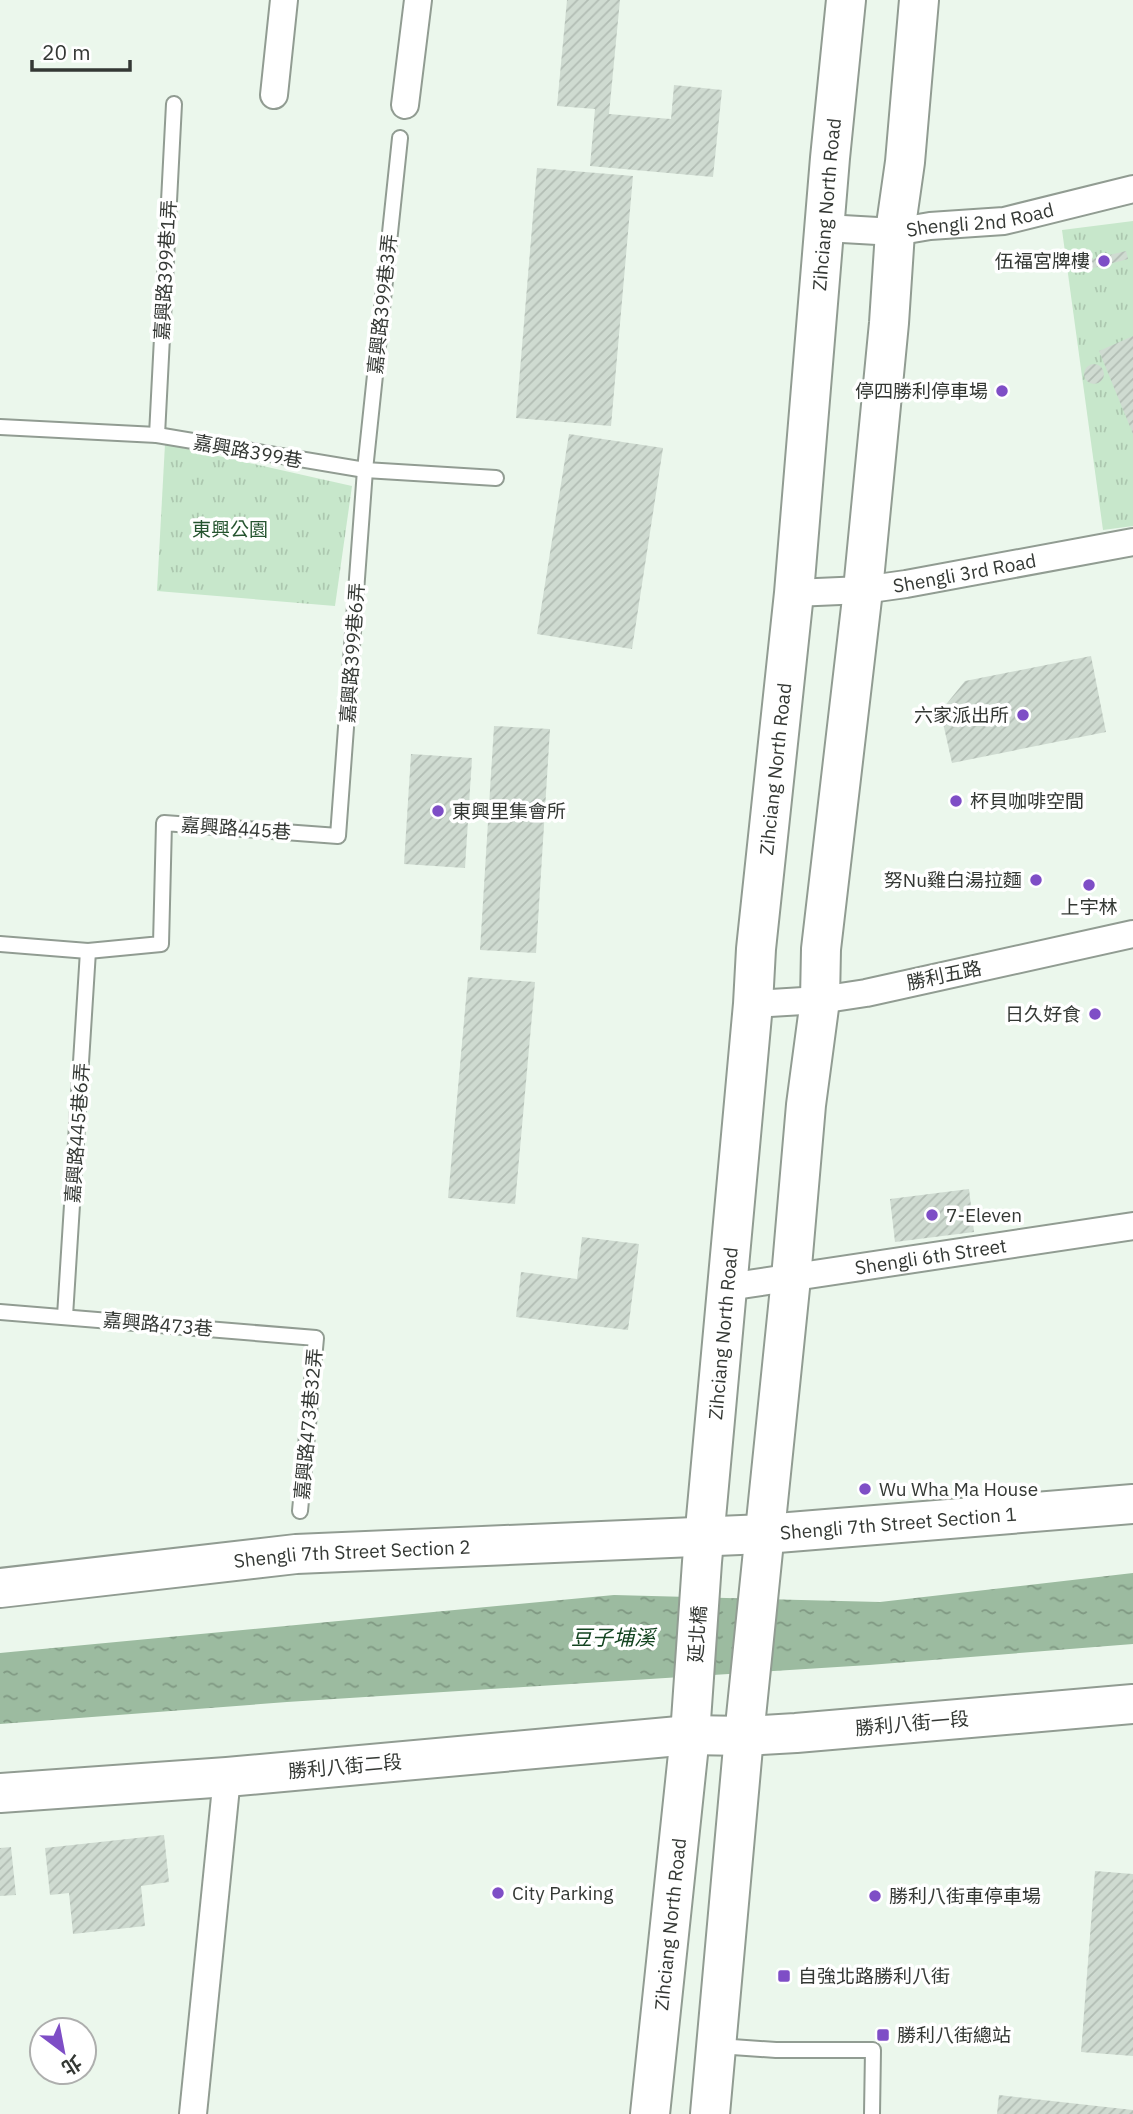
<svg xmlns="http://www.w3.org/2000/svg" width="1133" height="2114" font-family="'IBM Plex Sans','Noto Sans TC',sans-serif">
  <style>
    .park { fill: url(#park-tufts) }
    .water { fill: url(#water-ripples) }
    .building { fill: url(#building-hatch) }
    .lines { fill: none; stroke-linecap: round; stroke-linejoin: round }
    .lane-casing { stroke: #919c92; stroke-width: 18 }
    .street-casing { stroke: #919c92; stroke-width: 30 }
    .secondary-casing { stroke: #919c92; stroke-width: 42 }
    .lane { stroke: #fff; stroke-width: 14 }
    .street { stroke: #fff; stroke-width: 26 }
    .secondary { stroke: #fff; stroke-width: 38 }
    .poi-dot { fill: #7e4ec6; stroke: #fff; stroke-width: 2.5 }
    .labels { text-anchor: middle; stroke-width: 7; stroke-linejoin: round; paint-order: stroke }
    .street-label { font-size: 19px; fill: #343834; stroke: #fff }
    .poi-label { font-size: 19px; fill: #343834; stroke: #fff; text-anchor: start }
    .park-label { font-size: 19px; fill: #25542f; stroke: #fff }
    .water-label { font-size: 21px; font-style: italic; fill: #134420; stroke: #fff }
  </style>
  <defs>
    <pattern id="park-tufts" width="24" height="20" patternUnits="userSpaceOnUse" patternTransform="scale(1.75)"><rect width="24" height="20" fill="#c7e7cb"/><path d="M3 7l-1-3M5 7V3M7 7l1-3M15 17l-1-3M17 17v-4M19 17l1-3" fill="none" stroke="#acc7af"/></pattern>
    <pattern id="water-ripples" width="26" height="14" patternUnits="userSpaceOnUse" patternTransform="scale(1.75)"><rect width="26" height="14" fill="#9cbba0"/><path d="M2 4q2-2 4 0t4 0M15 11q2-2 4 0t4 0" fill="none" stroke="#809983"/></pattern>
    <pattern id="building-hatch" width="6" height="6" patternUnits="userSpaceOnUse" patternTransform="scale(1.75)"><rect width="6" height="6" fill="#cfdbd1"/><path d="M-1 1l2-2M0 6l6-6M5 7l2-2" fill="none" stroke="#b2bdb4"/></pattern>
  </defs>
  <rect width="100%" height="100%" fill="#ebf7ec"/>
  <!-- park -->
  <g class="park">
    <path d="M1133,221V526L1103,530L1062,230Z"/>
    <path d="M165,444L352,486L335,606L157,591Z"/>
  </g>
  <!-- water -->
  <path class="water" d="M1133,1573V1644L869,1665L287,1702L0,1724V1653L614,1595L880,1602Z"/>
  <!-- building -->
  <g class="building">
    <path d="M567,0H620L609,114L671,119L674,85L722,90L713,177L590,166L595,109L557,106Z"/>
    <path d="M537,168L633,176L611,426L516,418Z"/>
    <path d="M1126,251L1128,259L1082,271L1080,262Z"/>
    <path d="M1133,336V434L1099,351Z"/>
    <circle cx="1094" cy="374" r="10"/>
    <path d="M569,434L663,448L632,649L537,634Z"/>
    <path d="M1091,656L1106,732L952,763L943,723L944,707L965,681Z"/>
    <path d="M494,726L550,729L536,953L480,950Z"/>
    <path d="M411,754L472,758L465,868L404,864Z"/>
    <path d="M468,977L535,982L515,1204L448,1198Z"/>
    <path d="M969,1189L974,1232L895,1242L890,1199Z"/>
    <path d="M582,1237L639,1244L628,1330L516,1317L521,1272L577,1279Z"/>
    <path d="M164,1835L169,1882L141,1886L145,1926L73,1934L69,1893L50,1895L45,1848Z"/>
    <path d="M11,1847L16,1895L0,1896V1848Z"/>
    <path d="M1095,1871L1133,1874V2056L1081,2052Z"/>
    <path d="M999,2095L1133,2110V2114H997Z"/>
  </g>
  <g class="lines">
    <!-- lane casing -->
    <g class="lane-casing">
      <g id="lane">
        <path d="M0,427L157,435L365,470L496,478"/>
        <path d="M157,435L174,104"/>
        <path d="M0,944L88,951L161,944L164,823L338,836L365,470L400,138"/>
        <path d="M0,1312L316,1338L300,1511"/>
        <path d="M65,1316L88,951"/>
        <path d="M718,2046L776,2050H873L872,2114"/>
      </g>
    </g>
    <!-- street casing -->
    <g class="street-casing">
      <g id="street">
        <path d="M274,95L284,0"/>
        <path d="M405,105L418,0"/>
        <path id="s1" d="M825,228L895,232L930,226L1004,221L1133,189"/>
        <path id="s2" d="M794,593L863,590L906,584L1133,542"/>
        <path d="M753,1004L820,1000L866,993L1133,934"/>
        <path id="s3" d="M728,1287L1133,1226"/>
        <path d="M193,2114L227,1777"/>
      </g>
    </g>
    <!-- secondary casing -->
    <g class="secondary-casing">
      <g id="secondary">
        <path id="s4" d="M0,1588L296,1554L765,1534L1133,1504"/>
        <path d="M0,1793L227,1777L690,1735L744,1736L796,1733L1133,1704"/>
        <path id="s5" d="M650,2114L690,1735L702,1562L753,1004L756,949L794,593L830,158L846,0"/>
        <path d="M710,2114L744,1736L791,1278L806,1105L820,1000L821,949L863,590L889,323L895,232L905,162L919,0"/>
      </g>
    </g>
    <!-- lane -->
    <use href="#lane" class="lane"/>
    <!-- street -->
    <use href="#street" class="street"/>
    <!-- secondary -->
    <use href="#secondary" class="secondary"/>
  </g>
  <!-- markers -->
  <g class="poi-dot">
    <circle cx="1104" cy="261" r="7"/>
    <circle cx="1002" cy="391" r="7"/>
    <circle cx="1023" cy="715" r="7"/>
    <circle cx="956" cy="801" r="7"/>
    <circle cx="438" cy="811" r="7"/>
    <circle cx="1036" cy="880" r="7"/>
    <circle cx="1089" cy="885" r="7"/>
    <circle cx="1095" cy="1014" r="7"/>
    <circle cx="932" cy="1215" r="7"/>
    <circle cx="865" cy="1489" r="7"/>
    <circle cx="498" cy="1893" r="7"/>
    <circle cx="875" cy="1896" r="7"/>
    <rect x="777" y="1969" width="14" height="14" rx="3.5"/>
    <rect x="876" y="2028" width="14" height="14" rx="3.5"/>
  </g>
  <g class="labels">
    <!-- street labels -->
    <g class="street-label">
      <text dy="7" stroke="none"><textPath href="#s5" startOffset="1918">Zihciang North Road</textPath></text>
      <text dy="7" stroke="none"><textPath href="#s1" startOffset="156">Shengli 2nd Road</textPath></text>
      <text transform="translate(165 270) rotate(-87)" y="7">嘉興路399巷1弄</text>
      <text transform="translate(382 304) rotate(-84)" y="7">嘉興路399巷3弄</text>
      <text transform="translate(248 451) rotate(10)" y="7">嘉興路399巷</text>
      <text dy="7" stroke="none"><textPath href="#s2" startOffset="172">Shengli 3rd Road</textPath></text>
      <text transform="translate(352 653) rotate(-86)" y="7">嘉興路399巷6弄</text>
      <text dy="7" stroke="none"><textPath href="#s5" startOffset="1351">Zihciang North Road</textPath></text>
      <text transform="translate(236 828) rotate(4)" y="7">嘉興路445巷</text>
      <text transform="translate(944 975) rotate(-12)" y="7">勝利五路</text>
      <text transform="translate(77 1133) rotate(-86)" y="7">嘉興路445巷6弄</text>
      <text dy="7" stroke="none"><textPath href="#s3" startOffset="205">Shengli 6th Street</textPath></text>
      <text transform="translate(158 1324) rotate(5)" y="7">嘉興路473巷</text>
      <text dy="7" stroke="none"><textPath href="#s5" startOffset="784">Zihciang North Road</textPath></text>
      <text transform="translate(308 1424) rotate(-85)" y="7">嘉興路473巷32弄</text>
      <text dy="7" stroke="none"><textPath href="#s4" startOffset="901">Shengli 7th Street Section 1</textPath></text>
      <text dy="7" stroke="none"><textPath href="#s4" startOffset="354">Shengli 7th Street Section 2</textPath></text>
      <text transform="translate(697 1634) rotate(-86)" y="7">延北橋</text>
      <text transform="translate(912 1723) rotate(-5)" y="7">勝利八街一段</text>
      <text transform="translate(345 1766) rotate(-5)" y="7">勝利八街二段</text>
      <text dy="7" stroke="none"><textPath href="#s5" startOffset="191">Zihciang North Road</textPath></text>
    </g>
    <!-- poi labels -->
    <g class="poi-label">
      <text x="1090" y="268" text-anchor="end">伍福宮牌樓</text>
      <text x="988" y="398" text-anchor="end">停四勝利停車場</text>
      <text x="1009" y="722" text-anchor="end">六家派出所</text>
      <text x="970" y="808">杯貝咖啡空間</text>
      <text x="452" y="818">東興里集會所</text>
      <text x="1022" y="887" text-anchor="end">努Nu雞白湯拉麵</text>
      <text x="1089" y="914" text-anchor="middle">上宇林</text>
      <text x="1081" y="1021" text-anchor="end">日久好食</text>
      <text x="946" y="1222">7-Eleven</text>
      <text x="879" y="1496">Wu Wha Ma House</text>
      <text x="512" y="1900">City Parking</text>
      <text x="889" y="1903">勝利八街車停車場</text>
      <text x="798" y="1983">自強北路勝利八街</text>
      <text x="897" y="2042">勝利八街總站</text>
    </g>
    <!-- park labels -->
    <g class="park-label">
      <text x="230" y="536">東興公園</text>
    </g>
    <!-- water labels -->
    <g class="water-label">
      <text x="613" y="1645">豆子埔溪</text>
    </g>
  </g>
  <!-- north arrow -->
  <g transform="translate(63 2051) rotate(148)"><circle r="33" fill="#ffffff" stroke="#aeafae" stroke-width="2"/>
  <path d="M0-5L12 26L0 18L-12 26Z" fill="#7e4ec6"/>
  <text y="-10" font-size="19" font-weight="bold" text-anchor="middle" fill="#343834">北</text>
  </g>
  <!-- scale -->
  <path d="M32 60v10h98v-10" fill="none" stroke="#343834" stroke-width="3.5"/>
  <text x="42" y="60" font-size="21" fill="#343834" stroke="#ffffff" stroke-width="5" paint-order="stroke">20 m</text>
</svg>
